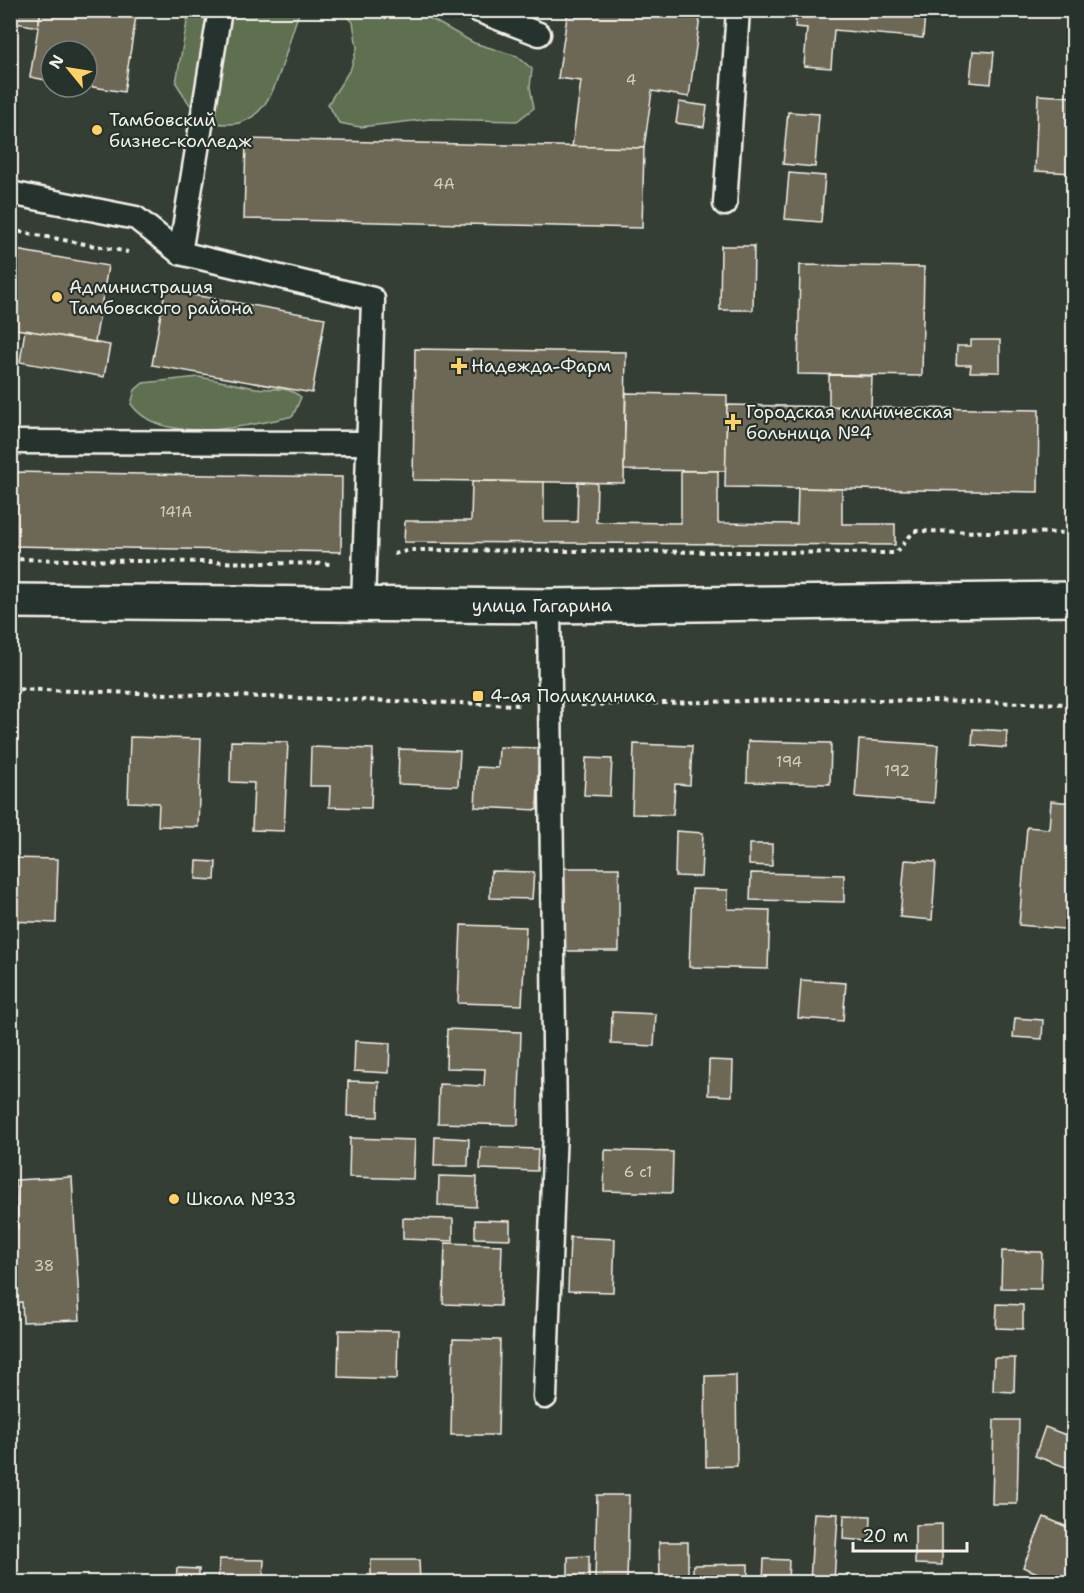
<svg xmlns="http://www.w3.org/2000/svg" width="1084" height="1593" font-family="'Shantell Sans',sans-serif">
  <style>
    .green { fill: #5e6f51; stroke: #a9b09c; stroke-width: 1.5 }
    .building { fill: #6d6856; stroke: #f4f1e8; stroke-width: 1.5 }
    .lines { fill: none; stroke-linecap: round; stroke-linejoin: round }
    .lane-casing { stroke: #f4f1e8; stroke-width: 27 }
    .secondary-casing { stroke: #f4f1e8; stroke-width: 38 }
    .path { stroke: #f4f1e8; stroke-width: 4; stroke-dasharray: 4.5 4.5; stroke-linecap: butt }
    .lane { stroke: #26332d; stroke-width: 22 }
    .secondary { stroke: #26332d; stroke-width: 33 }
    .poi-dot { fill: #ffd166; stroke: #26332d; stroke-width: 2 }
    .labels { text-anchor: middle; stroke-width: 4.5; stroke-linejoin: round; paint-order: stroke }
    .number-label { font-size: 15px; fill: #d2cfc4 }
    .poi-label { font-size: 18px; fill: #f4f1e8; stroke: #26332d; text-anchor: start }
    .street-label { font-size: 18px; fill: #f4f1e8; stroke: #26332d }
  </style>
  <rect width="100%" height="100%" fill="#343e35"/>
  <filter id="ink" filterUnits="userSpaceOnUse"><feTurbulence type="fractalNoise" baseFrequency=".0167" numOctaves="2"/><feDisplacementMap in="SourceGraphic" scale="12" xChannelSelector="R" yChannelSelector="G"/><feConvolveMatrix kernelMatrix="1 2 1 2 8 2 1 2 1" color-interpolation-filters="sRGB"/></filter>
  <g filter="url(#ink)">
    <!-- green -->
    <g class="green">
      <path d="M189,11H300C284,45 279,123 230,124C196,125 192,107 176,83Z"/>
      <path d="M341,11H417L474,43L517,56L532,69L530,87L534,108L517,121L430,119L360,127L339,123L328,104L351,68L357,48L353,22Z"/>
      <path d="M199,377C218,380 237,385 256,388C275,391 283,384 301,397L293,416C250,426 161,447 131,404L135,390L143,383Z"/>
    </g>
    <!-- building -->
    <g class="building">
      <path d="M10,10H41L38,27L10,22Z"/>
      <path d="M41,10H137L124,92L87,86V51H51V81L30,77Z"/>
      <path d="M568,10H701L689,97L652,91L644,148L572,147L581,81L558,78Z"/>
      <path d="M797,10H898L925,13L923,38L834,30L831,68L804,66L807,28L795,27Z"/>
      <path d="M973,51L994,52L991,84L970,82Z"/>
      <path d="M1038,95L1074,97V173L1035,171Z"/>
      <path d="M679,102L707,106L704,127L676,123Z"/>
      <path d="M788,112L819,114L815,167L783,164Z"/>
      <path d="M246,139L644,148L642,228L244,219Z"/>
      <path d="M789,173L825,176L821,222L785,219Z"/>
      <path d="M721,246H754L753,310H720Z"/>
      <path d="M10,249L108,266L95,342L10,328Z"/>
      <path d="M800,265L924,267L922,376L798,374Z"/>
      <path d="M165,290L325,318L312,393L152,365Z"/>
      <path d="M25,330L110,345L104,377L20,362Z"/>
      <path d="M971,340H1000V372H970L971,365H956L957,346H971Z"/>
      <path d="M415,349L626,352L624,483L413,480Z"/>
      <path d="M829,375L872,376L871,407L829,406Z"/>
      <path d="M626,393L727,395L726,471L624,470Z"/>
      <path d="M727,405L1039,410L1038,492L725,487Z"/>
      <path d="M681,471H718V523L797,524L798,488L842,489V524H895V545L404,542L405,521H471L472,481L544,482V522H577L578,482L597,483L596,522L681,523Z"/>
      <path d="M10,472L342,477L341,552L10,546Z"/>
      <path d="M973,729L1007,731L1006,748L972,745Z"/>
      <path d="M130,737L201,739L198,827L158,826L159,803L128,802Z"/>
      <path d="M859,740L938,745L934,803L855,797Z"/>
      <path d="M231,741L288,742L284,831L252,830L254,783L230,782Z"/>
      <path d="M748,741L831,743L830,784L747,782Z"/>
      <path d="M634,744L692,746L690,785L675,784L673,815L632,814Z"/>
      <path d="M311,747L373,749L371,808L329,807L330,786H310Z"/>
      <path d="M499,747L539,748L537,810L475,807L477,767L498,768Z"/>
      <path d="M399,749L460,751L458,786L398,784Z"/>
      <path d="M586,758L612,759L610,796L584,795Z"/>
      <path d="M1051,801L1074,803V930L1019,925L1027,827L1049,829Z"/>
      <path d="M676,831L703,833L701,877L675,876Z"/>
      <path d="M749,844H772V866L749,865Z"/>
      <path d="M10,858L58,859L56,923L10,921Z"/>
      <path d="M905,860L936,862L932,920L900,917Z"/>
      <path d="M197,861L216,862L215,880L196,879Z"/>
      <path d="M563,868H619V951H564Z"/>
      <path d="M491,871L534,872L532,899L490,898Z"/>
      <path d="M751,873L844,875V902L750,900Z"/>
      <path d="M692,889L728,890V909L770,910L768,969L689,967Z"/>
      <path d="M461,925L526,927L522,1005L458,1003Z"/>
      <path d="M801,980L846,983L843,1021L798,1018Z"/>
      <path d="M612,1012L656,1014L654,1046L611,1044Z"/>
      <path d="M1015,1018L1043,1020L1042,1039L1013,1037Z"/>
      <path d="M447,1029L521,1032L518,1125L438,1123L439,1084L484,1086L485,1069L446,1068Z"/>
      <path d="M355,1041L390,1043L389,1073L354,1071Z"/>
      <path d="M709,1060L733,1061L732,1096L708,1095Z"/>
      <path d="M348,1081L379,1082L378,1117L347,1116Z"/>
      <path d="M435,1137L469,1139L468,1166H434Z"/>
      <path d="M350,1138L415,1140L413,1179L349,1177Z"/>
      <path d="M481,1147L538,1149L537,1171L480,1169Z"/>
      <path d="M605,1150L673,1152L672,1193L604,1191Z"/>
      <path d="M439,1176L477,1177L476,1207L438,1205Z"/>
      <path d="M72,1177L80,1320L23,1322L22,1302L10,1303V1229L18,1228L15,1180Z"/>
      <path d="M403,1218L453,1219V1241L403,1239Z"/>
      <path d="M475,1220L510,1221V1239L475,1238Z"/>
      <path d="M570,1237L615,1239L613,1292L568,1291Z"/>
      <path d="M445,1243L502,1245L500,1306L443,1304Z"/>
      <path d="M1002,1251L1042,1252L1041,1289L1001,1288Z"/>
      <path d="M997,1304L1023,1305V1329L996,1328Z"/>
      <path d="M339,1330L398,1331L397,1379L338,1377Z"/>
      <path d="M453,1339L500,1340L498,1435H451Z"/>
      <path d="M994,1358H1015L1014,1392L993,1391Z"/>
      <path d="M736,1375L737,1466L706,1467L705,1376Z"/>
      <path d="M994,1420H1019L1017,1504H992Z"/>
      <path d="M1045,1427L1066,1435L1069,1428L1074,1430V1470L1035,1456Z"/>
      <path d="M597,1495H629L627,1582H595Z"/>
      <path d="M814,1513L838,1514L834,1582H810Z"/>
      <path d="M844,1515L871,1516L870,1541L843,1539Z"/>
      <path d="M1044,1517L1074,1530L1070,1541L1074,1543V1582H1059L1023,1567Z"/>
      <path d="M942,1524V1565L915,1564V1525Z"/>
      <path d="M659,1542H688V1582H660Z"/>
      <path d="M589,1556V1582H568V1557Z"/>
      <path d="M219,1559L264,1560L263,1582H218Z"/>
      <path d="M764,1559L789,1560L788,1582H763Z"/>
      <path d="M371,1560H419L420,1582H371Z"/>
      <path d="M748,1564V1582H693V1565Z"/>
      <path d="M177,1568L199,1569V1582H176Z"/>
    </g>
    <g class="lines">
      <!-- lane casing -->
      <g class="lane-casing">
        <g id="lane">
          <path d="M477,10L539,34"/>
          <path d="M10,193L136,218L180,253L373,299L363,605"/>
          <path d="M725,204L738,10"/>
          <path d="M180,253L220,10"/>
          <path d="M10,442L368,443"/>
          <path d="M545,1397L555,1128L549,606"/>
        </g>
      </g>
      <!-- secondary casing -->
      <g class="secondary-casing">
        <g id="secondary">
          <path id="s1" d="M10,601L549,606L1074,599"/>
        </g>
      </g>
      <!-- path -->
      <g class="path">
        <path d="M10,230L128,252"/>
        <path d="M394,554L410,550L896,553L914,531L1074,533"/>
        <path d="M10,559L334,564"/>
        <path d="M10,689L520,705"/>
        <path d="M581,705L827,699L1074,704"/>
      </g>
      <!-- lane -->
      <use href="#lane" class="lane"/>
      <!-- secondary -->
      <use href="#secondary" class="secondary"/>
    </g>
  </g>
  <!-- markers -->
  <g class="poi-dot">
    <circle cx="97" cy="130" r="6"/>
    <circle cx="57" cy="297" r="6"/>
    <path d="M456 357h6v6h6v6h-6v6h-6v-6h-6v-6h6z"/>
    <path d="M730 413h6v6h6v6h-6v6h-6v-6h-6v-6h6z"/>
    <rect x="472" y="690" width="12" height="12" rx="3"/>
    <circle cx="174" cy="1199" r="6"/>
  </g>
  <g class="labels">
    <!-- number labels -->
    <g class="number-label">
      <text x="631" y="85">4</text>
      <text x="444" y="189">4А</text>
      <text x="176" y="517">141А</text>
      <text x="789" y="767">194</text>
      <text x="897" y="776">192</text>
      <text x="638" y="1177">6 с1</text>
      <text x="44" y="1271">38</text>
    </g>
    <!-- poi labels -->
    <g class="poi-label">
      <text x="109" y="126">Тамбовский<tspan x="109" dy="21">бизнес-колледж</tspan></text>
      <text x="69" y="293">Администрация<tspan x="69" dy="21">Тамбовского района</tspan></text>
      <text x="471" y="372">Надежда-Фарм</text>
      <text x="746" y="418">Городская клиническая<tspan x="746" dy="21">больница №4</tspan></text>
      <text x="490" y="702">4-ая Поликлиника</text>
      <text x="186" y="1205">Школа №33</text>
    </g>
    <!-- street labels -->
    <g class="street-label">
      <text dy="6" stroke="none"><textPath href="#s1" startOffset="532">улица Гагарина</textPath></text>
    </g>
  </g>
  <!-- margin -->
  <rect width="1084" height="1593" fill="none" stroke="#26332d" stroke-width="36"/>
  <rect x="18" y="18" width="1048" height="1557" fill="none" stroke="#f4f1e8" stroke-width="2" filter="url(#ink)"/>
  <!-- north arrow -->
  <g transform="translate(69 69) rotate(300)"><circle r="28" fill="#26332d" stroke="#787f78" stroke-width="1.5"/>
  <path d="M0-4.5L10 22L0 15L-10 22Z" fill="#ffd166"/>
  <text y="-9" font-size="16" font-weight="bold" text-anchor="middle" fill="#f4f1e8">N</text>
  </g>
  <!-- scale -->
  <path d="M853 1542v9h114v-9" fill="none" stroke="#f4f1e8" stroke-width="3"/>
  <text x="862" y="1542" font-size="18" fill="#f4f1e8" stroke="#26332d" stroke-width="4.5" paint-order="stroke">20 m</text>
</svg>
